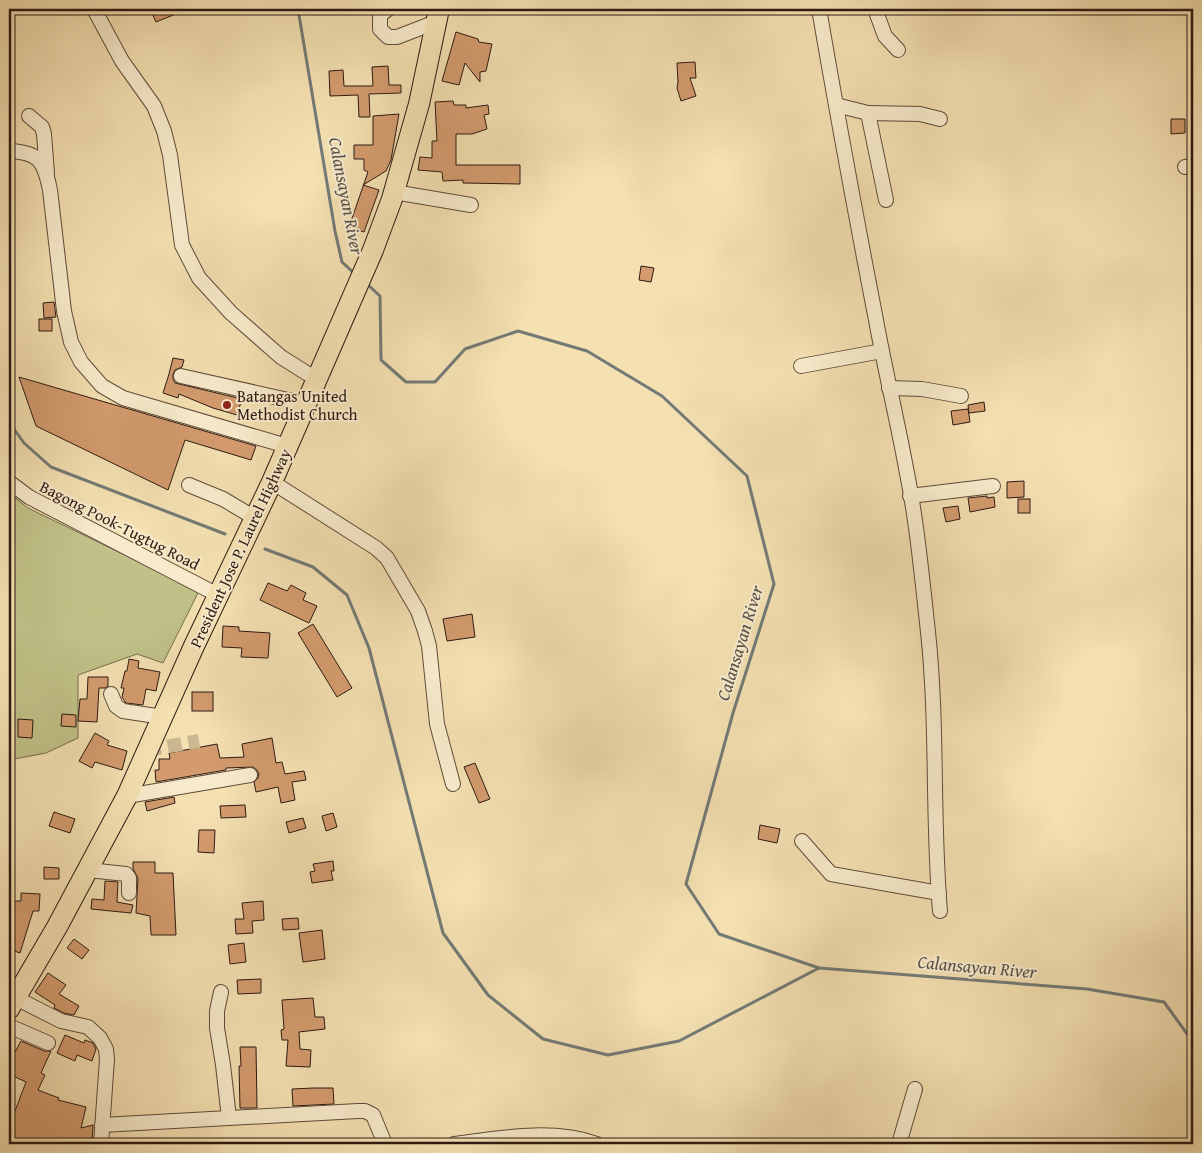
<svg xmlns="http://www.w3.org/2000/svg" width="1202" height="1153" font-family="'Gentium Book Plus',serif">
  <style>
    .green { fill: #c0c188; stroke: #766d4d }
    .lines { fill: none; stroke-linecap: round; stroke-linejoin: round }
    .stream { stroke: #737a76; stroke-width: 3 }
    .building { fill: #d39b6e; stroke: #2d1912 }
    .minor-tunnel { stroke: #ccb891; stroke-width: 14; stroke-dasharray: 14 7; stroke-linecap: butt }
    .minor-casing { stroke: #5f4b3a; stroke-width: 16 }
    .highway-casing { stroke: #2d1912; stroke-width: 22 }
    .minor { stroke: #f8ebcc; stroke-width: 14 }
    .highway { stroke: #f4e0b1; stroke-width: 20 }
    .poi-dot { fill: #8f2418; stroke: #f8ebcc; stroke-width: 2 }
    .labels { text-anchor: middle; stroke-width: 4; stroke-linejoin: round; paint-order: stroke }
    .poi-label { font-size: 16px; fill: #2d1912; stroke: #f8ebcc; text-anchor: start }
    .street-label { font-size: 16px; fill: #2d1912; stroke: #f8ebcc }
    .water-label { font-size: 18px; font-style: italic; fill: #56514c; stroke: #f8ebcc }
  </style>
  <rect width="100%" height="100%" fill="#f4e0b1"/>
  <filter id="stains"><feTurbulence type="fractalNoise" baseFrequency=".004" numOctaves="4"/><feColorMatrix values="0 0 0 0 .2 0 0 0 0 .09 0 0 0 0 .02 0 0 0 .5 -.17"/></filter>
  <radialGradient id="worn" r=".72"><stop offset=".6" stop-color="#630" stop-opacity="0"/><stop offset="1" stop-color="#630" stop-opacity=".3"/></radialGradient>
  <!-- green -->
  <path class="green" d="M9,493L28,508L199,591L163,663L137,654L78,675V738L46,753L9,760Z"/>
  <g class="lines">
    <!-- stream -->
    <g class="stream">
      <path d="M298,9L335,231L342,262L355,274"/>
      <path d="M366,283L380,296L381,360L406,382H435L465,349L518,331L587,351L662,396L747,476L774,584L733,713L686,884L719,934L819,968L1087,989L1164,1002L1193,1042"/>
      <path d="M9,422L24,443L51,467L225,534"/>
      <path d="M265,549L313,567L347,595L369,648L443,933L488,995L543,1039L608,1055L679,1041L819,968"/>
    </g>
  </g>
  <!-- building -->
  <g class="building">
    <path d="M150,9H188L156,22Z"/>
    <path d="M456,32L478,39L479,42L492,44L486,71L480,72V82L465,63L459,85L442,81Z"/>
    <path d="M695,62L696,78H690L696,96L681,101L677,88L678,82L677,63Z"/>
    <path d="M388,66L389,85H401V93L369,94L370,117H359L358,95L330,96L329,71L343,70L344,86H373L372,67Z"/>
    <path d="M453,101L454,105H466V108L488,105L489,114L484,115L487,129L472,134H456V165H520V184L463,183V180L443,181L442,172L418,170L420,157L432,158V141H437L435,102Z"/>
    <path d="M399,114L391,160L386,171L363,185L379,190L364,232L349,227L368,172L364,170V159H354V145H373V116Z"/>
    <path d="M1171,119H1185V133L1171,134Z"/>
    <path d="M641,266L654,268L651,282L639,280Z"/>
    <path d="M54,302L56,317L44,318L43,303Z"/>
    <rect x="39" y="319" width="13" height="12"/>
    <path d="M173,358L184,360L182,367L175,370L173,374V379L175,383L242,399L237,415L213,408L179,394L178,398L163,393L169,374Z"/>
    <path d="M19,377L256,446L251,460L185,440L168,490L36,426Z"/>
    <path d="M984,402L985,411L969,413L968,405Z"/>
    <path d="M968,409L970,422L953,425L951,411Z"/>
    <path d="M1024,481V497L1007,498V482Z"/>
    <path d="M987,496V498L994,497L995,507L970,512L968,498Z"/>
    <rect x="1018" y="499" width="12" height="14"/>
    <path d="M958,506L960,519L946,522L943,508Z"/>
    <path d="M268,583L287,591L291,585L306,593L303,600L317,606L309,623L260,600Z"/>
    <path d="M472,614L475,637L447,641L443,619Z"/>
    <path d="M313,624L352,688L337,697L298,633Z"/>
    <path d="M223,626L239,627V631L270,633L268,658L241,657L242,648L222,647Z"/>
    <path d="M129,659L139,661L138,668L160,672L156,691L146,689L143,705L126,703L122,697L124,688H121L125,671H127Z"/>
    <path d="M88,677H108V686L105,688H99L97,722L78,721L80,699H87Z"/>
    <rect x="192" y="692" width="21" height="19"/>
    <path d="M62,714L76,715V727L61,726Z"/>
    <path d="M18,719L33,720L32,738L18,737Z"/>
    <path d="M95,733L109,741L107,745L127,751L122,770L95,762L92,768L79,761Z"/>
    <path d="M272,738L276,763L282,762L285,774L304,771L306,780L292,782L295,800L281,803L278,787L256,792L254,782L258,778L259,774L257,770L253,767L226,768V770L156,782L155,770H159V759H170L169,753L217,744L220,758L244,757L242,744Z"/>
    <path d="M475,763L490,799L479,803L464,767Z"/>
    <path d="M174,797L175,803L147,811L145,802Z"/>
    <path d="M245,805L246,817L221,818L220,806Z"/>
    <path d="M54,812L75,819L70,833L49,826Z"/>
    <path d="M333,813L337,827L326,831L322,816Z"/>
    <path d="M303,818L306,828L289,833L286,822Z"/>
    <path d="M760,825L780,829L777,843L758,839Z"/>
    <path d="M199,830H215L214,853L198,852Z"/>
    <path d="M333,861L334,871H331L333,880L312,883L310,872L315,871L313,864Z"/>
    <path d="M133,862H155V873H173L176,935H151L150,916L136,913L138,878L133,869Z"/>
    <path d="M44,867L59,868V879H44Z"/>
    <path d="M105,881L118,882L117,902L133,905L131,913L91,909L92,899L104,900Z"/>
    <path d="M21,893L40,894L39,911H33L20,953L9,949V944L13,933L9,931V901H21Z"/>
    <path d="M263,901L264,920L252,921L253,933L236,934L235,919H244L242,903Z"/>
    <path d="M298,918L299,929L283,930L282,919Z"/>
    <path d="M322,930L325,959L303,962L299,933Z"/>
    <path d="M74,939L89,950L82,959L67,948Z"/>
    <path d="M244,943L246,962L230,964L228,945Z"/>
    <path d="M48,973L66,985L59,994L79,1006L74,1015L64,1013L54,1008L55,1005L35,992Z"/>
    <path d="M261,979V993L238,994L237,980Z"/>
    <path d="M313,998L315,1017H324L325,1029L299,1032L300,1049L311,1050L310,1067L286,1066L288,1040H282L281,1030L284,1029L282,1000Z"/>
    <path d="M65,1035L84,1043L85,1040L93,1043L96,1049L92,1061L77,1055L75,1061L57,1053Z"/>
    <path d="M21,1041L44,1051H51L41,1073L45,1075L38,1090L59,1098L58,1100L86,1107L81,1128L93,1125L92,1144H88V1141L70,1139L69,1144H9V1110L15,1111L26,1082L9,1074V1048L15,1052Z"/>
    <path d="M240,1047H256L257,1108H240L239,1066H241Z"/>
    <path d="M313,1088H333L334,1104L293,1106L292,1089Z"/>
  </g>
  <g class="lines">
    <!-- minor-tunnel -->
    <path class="minor-tunnel" d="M147,750L199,741"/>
    <!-- minor casing -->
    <g class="minor-casing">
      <g id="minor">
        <path d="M94,9L122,61L154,106L164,131L170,155L182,245L199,278L231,313L281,357L316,379"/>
        <path d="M388,9L380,15V29L388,37H397L436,22"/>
        <path d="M819,9C837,113 856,217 876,320C885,370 897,419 906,468C917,522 922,578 928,632C938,725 932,818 940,911"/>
        <path d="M875,9L885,36L898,50"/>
        <path d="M836,105L868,113L886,200"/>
        <path d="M868,113L920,114L940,119"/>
        <path d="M29,116L42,127L44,134L47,173"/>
        <path d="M9,151C39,152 44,161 50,190L64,311L71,342L81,362L102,386L123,398L287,446"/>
        <path d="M1185,167L1193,166"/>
        <path d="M394,192L471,205"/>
        <path d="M801,366L882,351"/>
        <path d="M181,376L306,404"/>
        <path d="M889,388L922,389L961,396"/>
        <path d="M9,482L29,497L218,595"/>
        <path d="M272,482L376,548L387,558L418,611L425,631L429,646L437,724L453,784"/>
        <path d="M189,485L223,499L255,518"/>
        <path d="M910,496L993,486"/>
        <path d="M111,694L116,706L123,711L163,717"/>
        <path d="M127,796L250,775"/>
        <path d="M802,841L831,874L939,893"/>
        <path d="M88,870L126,874L129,878V893"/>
        <path d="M221,992L217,1011V1028L223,1065L229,1118"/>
        <path d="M16,998L61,1021L88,1027L100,1038L106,1049L107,1059L101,1144"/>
        <path d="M9,1026L48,1043"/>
        <path d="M102,1125L358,1111H365L373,1115L385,1144"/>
        <path d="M454,1144C500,1138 552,1128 597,1144"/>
        <path d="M899,1144L915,1089"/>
      </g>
    </g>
    <!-- highway casing -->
    <g class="highway-casing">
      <path id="highway" d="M9,1009L57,927L127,796L194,646L272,482L373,250L392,199L419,104L439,9"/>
    </g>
    <!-- minor -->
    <use href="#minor" class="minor"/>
    <!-- highway -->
    <use href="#highway" class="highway"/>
  </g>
  <!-- markers -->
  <circle class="poi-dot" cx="227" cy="405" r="5"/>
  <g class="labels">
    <!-- poi labels -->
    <g class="poi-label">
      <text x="237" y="402">Batangas United<tspan x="237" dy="18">Methodist Church</tspan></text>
    </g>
    <!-- street labels -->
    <g class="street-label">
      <text transform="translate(120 525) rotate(27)" y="6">Bagong Pook-Tugtug Road</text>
      <text transform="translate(240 548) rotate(-65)" y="6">President Jose P. Laurel Highway</text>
    </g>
    <!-- water labels -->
    <g class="water-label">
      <text transform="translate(346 196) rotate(79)" y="6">Calansayan River</text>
      <text transform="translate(740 643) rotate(-73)" y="6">Calansayan River</text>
      <text transform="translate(977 967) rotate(5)" y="6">Calansayan River</text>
    </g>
  </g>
  <!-- margin -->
  <rect width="1202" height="1153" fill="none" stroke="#f4e0b1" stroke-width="30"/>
  <rect x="10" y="10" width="1182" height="1133" fill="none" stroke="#2d1912" stroke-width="2.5"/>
  <rect x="15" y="15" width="1172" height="1123" fill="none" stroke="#2d1912"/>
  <rect width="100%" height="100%" filter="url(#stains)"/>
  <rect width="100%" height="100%" fill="url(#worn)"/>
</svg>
